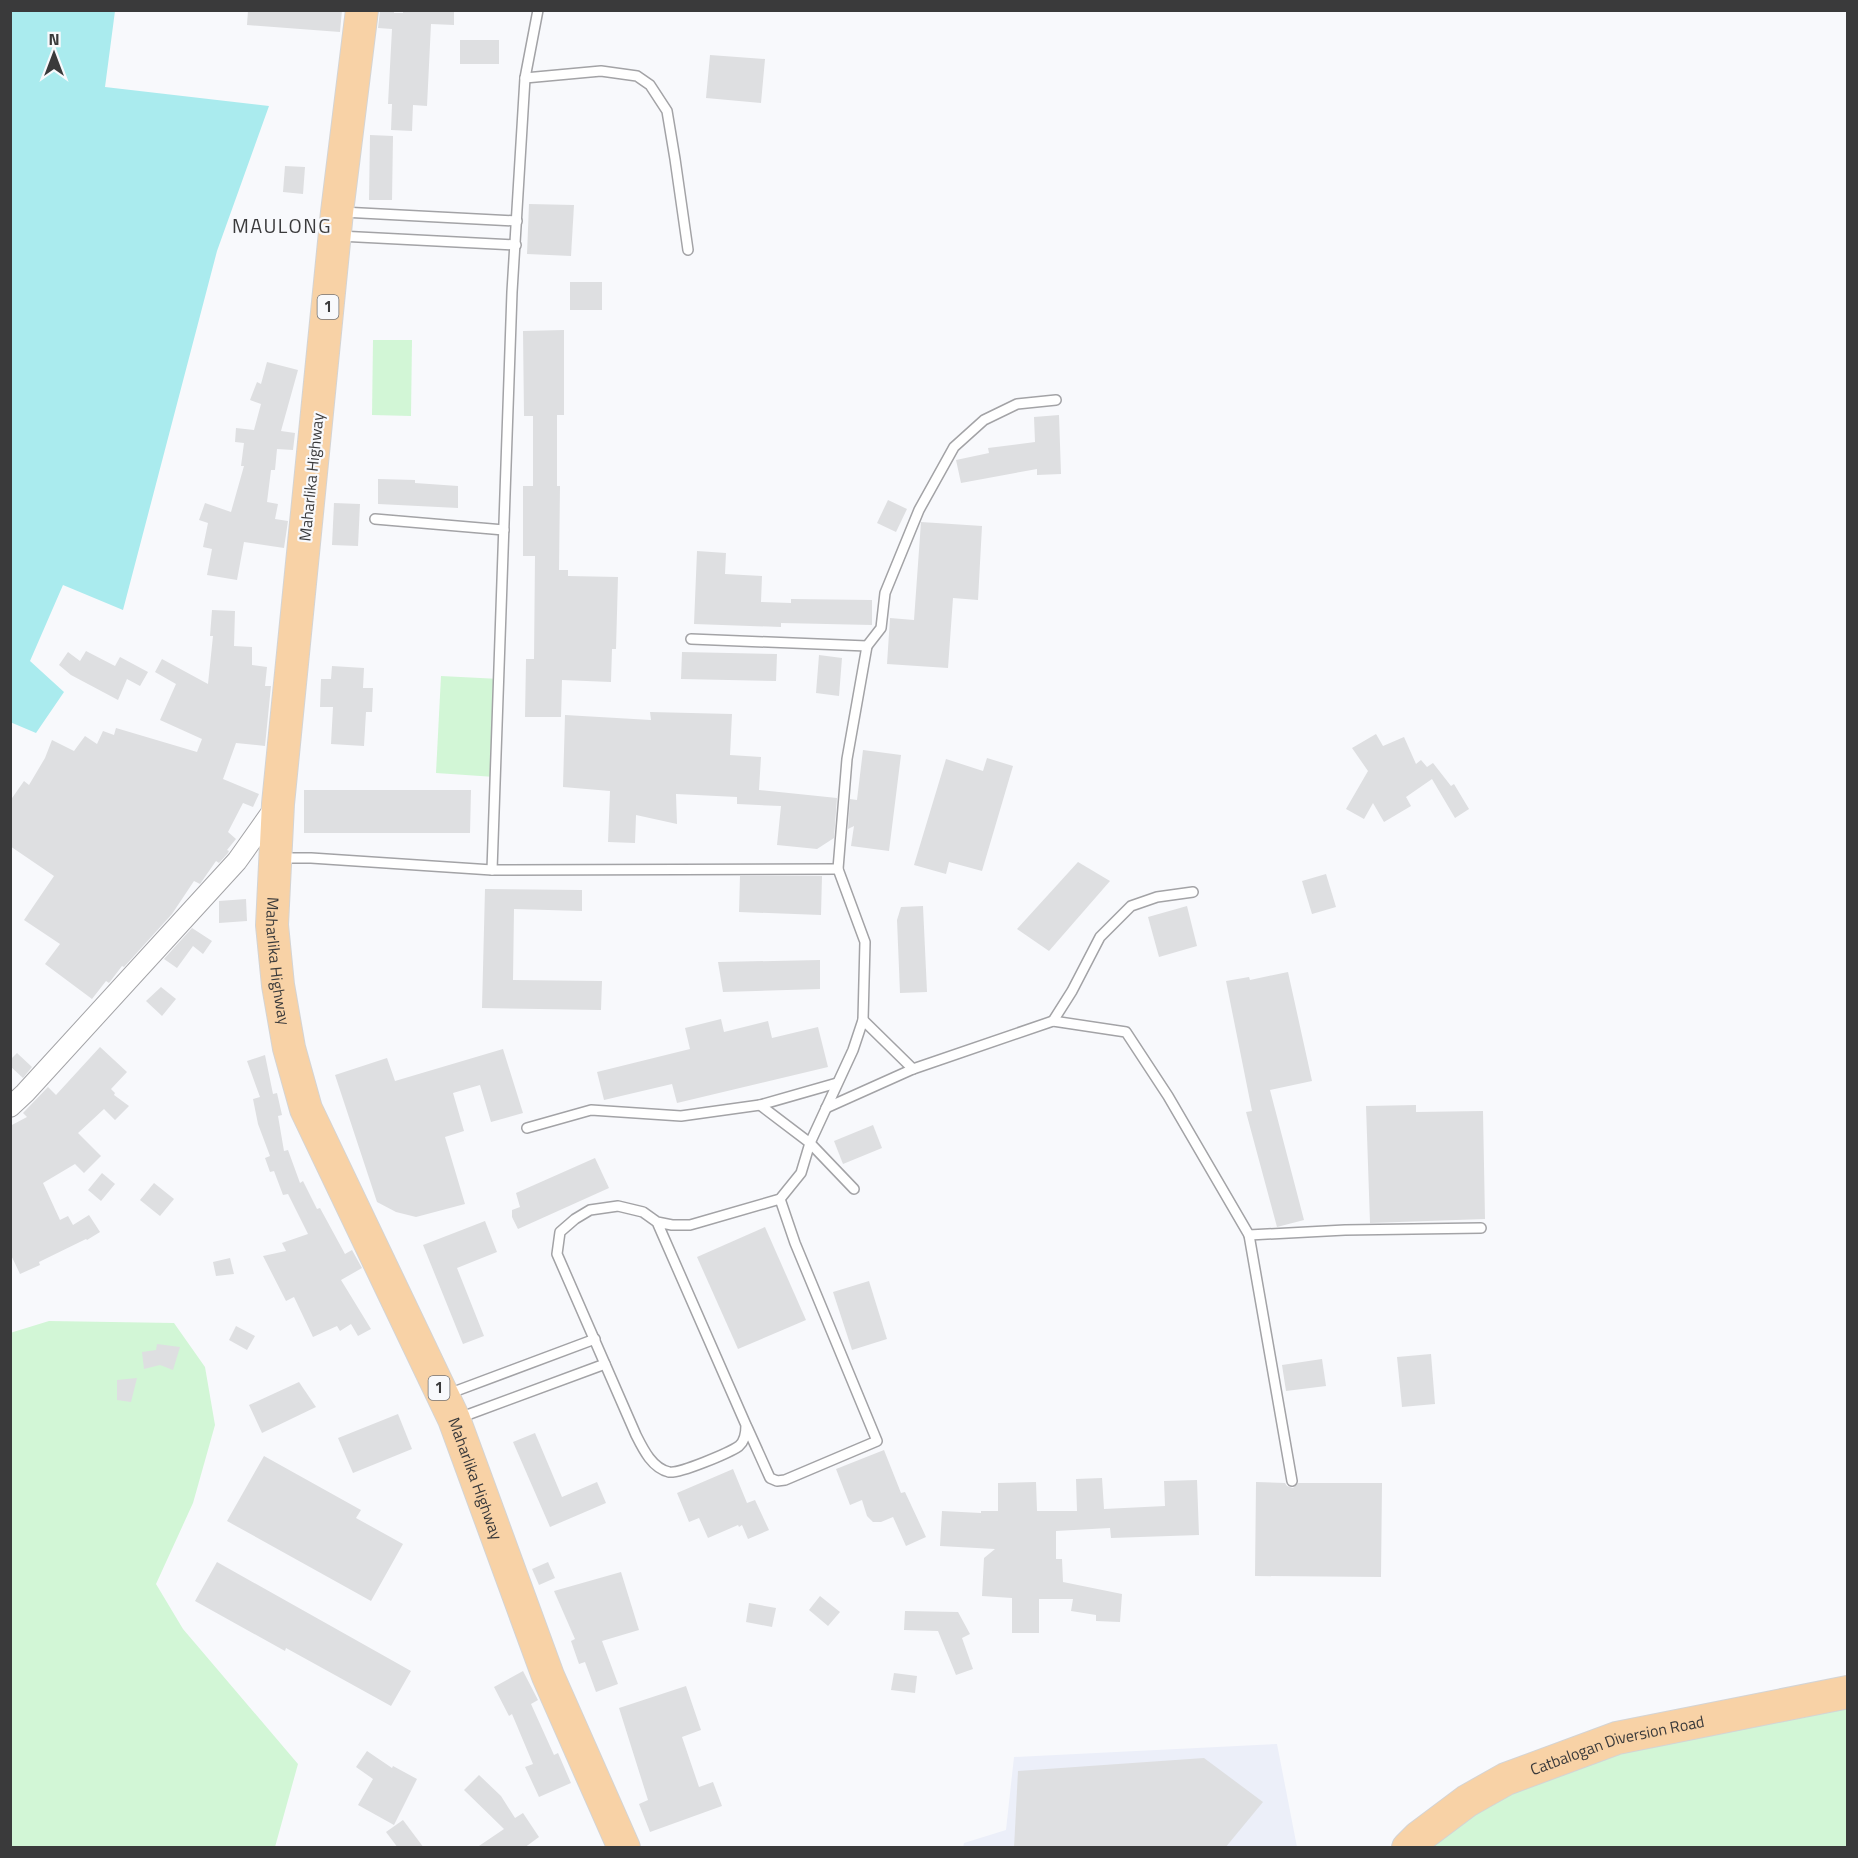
<svg xmlns="http://www.w3.org/2000/svg" width="1858" height="1858" font-family="'Titillium Web',sans-serif">
  <style>
    .built { fill: #eceff9 }
    .green { fill: #d2f6d6 }
    .water { fill: #aaebee }
    .building { fill: #dedfe1 }
    .lines { fill: none; stroke-linecap: round; stroke-linejoin: round }
    .service-casing { stroke: #a3a3a6; stroke-width: 12 }
    .minor-casing { stroke: #a3a3a6; stroke-width: 22 }
    .trunk-casing { stroke: #d4d4d4; stroke-width: 34 }
    .service { stroke: #fff; stroke-width: 9 }
    .minor { stroke: #fff; stroke-width: 20 }
    .trunk { stroke: #f8d2a6; stroke-width: 32 }
    .labels { text-anchor: middle; stroke-width: 4.5; stroke-linejoin: round; paint-order: stroke }
    .shield { fill: #f8f9fc; stroke: #737375; stroke-width: 1.5 }
    .shield-label { font-size: 15px; font-weight: bold; fill: #3a3a3b }
    .street-label { font-size: 16px; fill: #3a3a3b; stroke: #f8f9fc }
    .quarter-label { font-size: 20px; letter-spacing: 1.5px; fill: #3a3a3b; stroke: #f8f9fc }
  </style>
  <rect width="100%" height="100%" fill="#f8f9fc"/>
  <!-- built -->
  <path class="built" d="M1277,1744L1297,1847L963,1848L964,1843L1006,1830L1014,1757Z"/>
  <!-- green -->
  <g class="green">
    <path d="M373,340H412L411,416L372,415Z"/>
    <path d="M441,676L500,679L495,777L436,773Z"/>
    <path d="M49,1321L174,1323L205,1367L215,1425L193,1503L156,1584L183,1629L298,1764L275,1847H11L10,1333Z"/>
    <path d="M1847,1702V1847L1430,1848L1467,1813L1524,1783L1675,1732Z"/>
  </g>
  <!-- water -->
  <path class="water" d="M10,11H115L105,87L269,106L217,251L123,610L63,585L30,661L64,692L36,733L10,722Z"/>
  <!-- building -->
  <g class="building">
    <path d="M248,10H342L340,32L247,25Z"/>
    <path d="M380,10H394V13H403V10H454V25L431,24L427,106L413,105L412,131L391,130L392,104H388L392,29L378,28Z"/>
    <rect x="460" y="40" width="39" height="24"/>
    <path d="M710,55L765,59L761,103L706,98Z"/>
    <path d="M370,135L393,136L392,200H369Z"/>
    <path d="M285,166L305,167L303,194L283,192Z"/>
    <path d="M529,204L574,205L571,256L527,254Z"/>
    <rect x="570" y="282" width="32" height="28"/>
    <path d="M564,330V415H557V486H560L559,570H568V576L618,577L616,649H612L611,682L562,680L561,717H525L526,659H534L535,556H523V486H533V416H524L523,331Z"/>
    <path d="M267,362L298,370L281,431L295,433L293,450L277,449L275,470H271L267,502L278,504L275,519L288,521L284,548L244,542L237,580L207,575L212,549L203,547L208,523L199,520L205,503L231,512L244,466H241L244,443L235,442L236,428L254,430L261,404L250,400L257,382L261,384Z"/>
    <path d="M1059,415L1061,474L1037,475V469L961,483L956,460L989,453L988,448L1035,442L1034,417Z"/>
    <path d="M378,479L415,480V483L458,486V508L378,504Z"/>
    <path d="M888,500L907,509L896,532L877,523Z"/>
    <path d="M334,503L360,504L358,546L332,545Z"/>
    <path d="M921,522L982,526L978,600L953,598L948,668L887,664L890,618L914,620Z"/>
    <path d="M697,551L726,553L725,574L762,576L761,602L791,603V599L872,600V625L781,623V627L694,624Z"/>
    <path d="M212,610L235,611L234,646L252,647V665L267,667L265,686H271L265,746L236,743L223,779L259,794L253,807L243,803L228,832L236,839L227,850L229,851L228,853L219,863L216,861L200,884L194,881L172,914L124,967L122,966L109,983L106,981L92,999L45,964L60,944L24,920L54,876L10,846V801L24,781L29,785L45,758L52,740L74,751L85,736L97,744L103,731L114,735L116,728L197,752L202,739L160,720L176,684L155,672L162,659L208,684L213,636H210Z"/>
    <path d="M86,651L115,666L120,657L148,672L140,686L127,679L118,700L71,675L59,665L68,652L80,661Z"/>
    <path d="M682,652L777,654L776,681L681,679Z"/>
    <path d="M819,655L842,658L839,696L816,693Z"/>
    <path d="M332,666L364,668L363,688H373L372,712H366L364,746L331,744L333,707H320L321,679H331Z"/>
    <path d="M650,712L732,714L730,755L761,757L759,790L837,798L834,838L817,849L777,845L781,806L737,804V797L676,794L677,824L636,815L635,843L608,842L610,791L563,787L565,715L651,720Z"/>
    <path d="M1376,734L1383,746L1404,737L1416,764L1421,760L1427,767L1433,763L1451,786L1454,784L1469,809L1455,818L1432,779L1406,797L1411,806L1384,822L1373,803L1364,819L1346,809L1368,771L1352,748Z"/>
    <path d="M863,750L901,755L889,851L851,846L854,826L848,829L850,799L857,800Z"/>
    <path d="M987,758L1013,766L982,871L949,862L946,874L914,865L946,759L983,771Z"/>
    <path d="M304,790H471L470,833H304Z"/>
    <path d="M1078,862L1110,881L1049,951L1017,929Z"/>
    <path d="M1326,874L1336,907L1312,914L1302,881Z"/>
    <path d="M740,876H822L821,915L739,912Z"/>
    <path d="M485,889L582,890V911L514,909L513,980L602,981L601,1010L482,1008Z"/>
    <path d="M246,899L247,921L219,923V901Z"/>
    <path d="M923,906L927,992L900,993L897,920L901,907Z"/>
    <path d="M1187,906L1197,946L1159,957L1148,917Z"/>
    <path d="M192,928L212,941L203,954L193,946L177,968L164,959Z"/>
    <path d="M820,960V989L723,992L718,962Z"/>
    <path d="M1288,972L1312,1081L1270,1090L1304,1220L1277,1227L1246,1112L1252,1111L1226,981L1249,977L1250,980Z"/>
    <path d="M161,987L176,999L162,1016L146,1001Z"/>
    <path d="M721,1019L724,1032L768,1021L772,1038L818,1027L828,1067L677,1103L672,1084L604,1100L597,1072L690,1049L685,1028Z"/>
    <path d="M100,1047L127,1072L111,1089L115,1093L114,1095L129,1106L115,1120L104,1109L78,1133L101,1156L84,1173L75,1164L43,1183L60,1220L68,1216L73,1225L89,1215L100,1232L87,1240L86,1239L39,1262L40,1265L20,1274L10,1253V1126L27,1117L23,1113L48,1087L56,1095Z"/>
    <path d="M503,1049L523,1113L491,1122L480,1085L453,1093L464,1131L445,1137L465,1204L416,1217L396,1212L377,1202L335,1075L387,1058L395,1081Z"/>
    <path d="M17,1053L32,1067L23,1078L10,1066V1060Z"/>
    <path d="M265,1055L273,1094L277,1093L282,1115L278,1116L284,1151L288,1150L300,1183L303,1181L317,1209L320,1208L345,1254L352,1250L362,1268L341,1280L371,1329L358,1336L351,1324L340,1331L337,1326L313,1337L294,1297L286,1301L263,1256L286,1251L282,1243L308,1234L288,1194L283,1195L274,1171L270,1172L265,1158L270,1156L258,1124L253,1099L260,1097L247,1061Z"/>
    <path d="M1416,1105V1112L1483,1111L1485,1219L1370,1223L1366,1106Z"/>
    <path d="M873,1125L882,1148L843,1164L834,1141Z"/>
    <path d="M595,1158L609,1188L518,1229L512,1217V1210L520,1207L516,1193Z"/>
    <path d="M102,1173L115,1184L101,1201L88,1190Z"/>
    <path d="M154,1183L174,1199L160,1216L140,1200Z"/>
    <path d="M485,1221L497,1252L457,1268L484,1336L463,1344L423,1245Z"/>
    <path d="M765,1227L806,1320L738,1349L697,1257Z"/>
    <path d="M230,1258L234,1274L216,1276L213,1262Z"/>
    <path d="M869,1281L887,1339L852,1350L833,1292Z"/>
    <path d="M236,1326L255,1336L247,1350L229,1340Z"/>
    <path d="M157,1344L180,1347L173,1370L160,1365L144,1369L142,1352L156,1350Z"/>
    <path d="M1431,1354L1435,1404L1402,1407L1397,1357Z"/>
    <path d="M1322,1359L1326,1386L1286,1391L1282,1365Z"/>
    <path d="M137,1378L131,1402L117,1400V1380Z"/>
    <path d="M299,1382L316,1407L262,1433L249,1405Z"/>
    <path d="M398,1414L412,1449L353,1473L338,1438Z"/>
    <path d="M535,1433L562,1497L597,1482L606,1503L550,1527L513,1442Z"/>
    <path d="M884,1450L901,1493L905,1492L926,1537L906,1546L893,1517L881,1522H873L867,1516L862,1500L850,1505L836,1469Z"/>
    <path d="M264,1456L361,1510L356,1518L403,1544L371,1601L227,1521Z"/>
    <path d="M733,1469L747,1503L755,1500L769,1530L748,1539L742,1525L739,1527L738,1525L708,1538L699,1518L689,1522L677,1493Z"/>
    <path d="M1102,1478L1104,1509L1165,1506L1164,1481L1197,1480L1199,1535L1111,1538L1110,1528L1056,1531V1559H1062L1063,1582L1122,1594L1120,1622L1096,1621V1615L1071,1611L1073,1599H1039V1633H1012V1598L982,1596L984,1558L995,1549L940,1546L942,1511L981,1513V1511H998V1483L1036,1482L1037,1511H1077L1076,1479Z"/>
    <path d="M1256,1482L1285,1483L1287,1486L1293,1488L1298,1483H1382L1381,1577L1255,1576Z"/>
    <path d="M217,1562L411,1671L391,1706L286,1648L285,1651L195,1601Z"/>
    <path d="M548,1562L555,1578L539,1585L532,1569Z"/>
    <path d="M621,1572L639,1630L602,1641L618,1684L596,1692L585,1662L579,1664L571,1641L575,1639L554,1591Z"/>
    <path d="M820,1596L840,1612L828,1626L809,1610Z"/>
    <path d="M749,1603L776,1608L772,1627L746,1622Z"/>
    <path d="M905,1611L958,1612L970,1634L962,1638L973,1669L956,1675L938,1631L904,1630Z"/>
    <path d="M523,1671L538,1700L531,1704L554,1755L558,1753L571,1783L539,1797L525,1767L533,1764L512,1714L509,1716L494,1687Z"/>
    <path d="M894,1673L917,1676L915,1693L891,1690Z"/>
    <path d="M686,1686L701,1730L682,1737L699,1787L713,1782L722,1806L650,1832L639,1804L648,1800L619,1708Z"/>
    <path d="M367,1751L392,1768L393,1766L417,1779L394,1825L358,1805L373,1779L356,1767Z"/>
    <path d="M1204,1758L1263,1802L1225,1848H1014L1018,1771Z"/>
    <path d="M479,1775L501,1796L515,1818L523,1813L539,1837L524,1848H476L504,1829L464,1790Z"/>
    <path d="M403,1820L424,1848H398L386,1832Z"/>
  </g>
  <g class="lines">
    <!-- service casing -->
    <g class="service-casing">
      <g id="service">
        <path d="M525,78L601,71L637,76L650,85L667,111L675,159L688,250"/>
        <path d="M342,212L517,221"/>
        <path d="M339,236L516,245"/>
        <path d="M375,519L504,530"/>
        <path d="M691,639L867,646"/>
        <path d="M281,858H311L492,870L838,869"/>
        <path d="M492,870L512,292L525,78L538,10"/>
        <path d="M863,1020L913,1069"/>
        <path d="M1053,1021L1072,991L1100,937L1131,906L1157,897L1193,892"/>
        <path d="M760,1105L810,1143L854,1189"/>
        <path d="M826,1108L913,1069L1053,1021L1126,1032L1168,1096L1249,1235L1292,1481"/>
        <path d="M527,1128L591,1110L681,1116L760,1105L837,1083"/>
        <path d="M657,1222L746,1425C746,1432 745,1441 739,1446C729,1453 679,1474 669,1472C652,1468 643,1449 636,1435L557,1254L560,1232L575,1219L590,1210L618,1206L643,1212L657,1222L672,1225H690L780,1199L801,1173L810,1143L853,1050L863,1020L865,942L838,869L847,759L867,646L881,628L885,593L919,510L954,447L984,420L1017,404L1056,400"/>
        <path d="M1249,1235L1345,1230L1481,1228"/>
        <path d="M448,1394L595,1339"/>
        <path d="M459,1418L605,1364"/>
        <path d="M747,1427L770,1478L777,1481L785,1480L877,1441L795,1243L780,1199"/>
      </g>
    </g>
    <!-- minor casing -->
    <g class="minor-casing">
      <path id="minor" d="M10,1107L25,1093L237,861L276,806"/>
    </g>
    <!-- trunk casing -->
    <g class="trunk-casing">
      <g id="trunk">
        <path id="s1" d="M362,10L337,212L278,804L272,925L278,985L289,1048L306,1109L454,1419L548,1676L624,1848"/>
        <path id="s2" d="M1408,1848L1419,1837L1467,1801L1506,1779L1617,1738L1848,1692"/>
      </g>
    </g>
    <!-- service -->
    <use href="#service" class="service"/>
    <!-- minor -->
    <use href="#minor" class="minor"/>
    <!-- trunk -->
    <use href="#trunk" class="trunk"/>
  </g>
  <g class="labels">
    <!-- shield labels -->
    <g class="shield">
      <rect x="317.5" y="295" width="21" height="24" rx="4.5"/>
      <rect x="428.5" y="1376" width="21" height="24" rx="4.5"/>
    </g>
    <g class="shield-label">
      <text x="328" y="312">1</text>
      <text x="439" y="1393">1</text>
    </g>
    <!-- street labels -->
    <g class="street-label">
      <text transform="translate(311 477) rotate(-84)" y="6">Maharlika Highway</text>
      <text dy="6" stroke="none"><textPath href="#s1" startOffset="956">Maharlika Highway</textPath></text>
      <text dy="6" stroke="none"><textPath href="#s1" startOffset="1514">Maharlika Highway</textPath></text>
      <text dy="6" stroke="none"><textPath href="#s2" startOffset="237">Catbalogan Diversion Road</textPath></text>
    </g>
    <!-- quarter labels -->
    <g class="quarter-label">
      <text x="282" y="233">MAULONG</text>
    </g>
  </g>
  <!-- border -->
  <rect width="1858" height="1858" fill="none" stroke="#3a3a3b" stroke-width="24"/>
  <!-- north arrow -->
  <g transform="translate(54 54)" stroke="#f8f9fc" stroke-width="4.5" paint-order="stroke">
  <path d="M0-4.5L10 22L0 15L-10 22Z" fill="#3a3a3b"/>
  <text y="-9" font-size="16" font-weight="bold" text-anchor="middle" fill="#3a3a3b">N</text>
  </g>
</svg>
